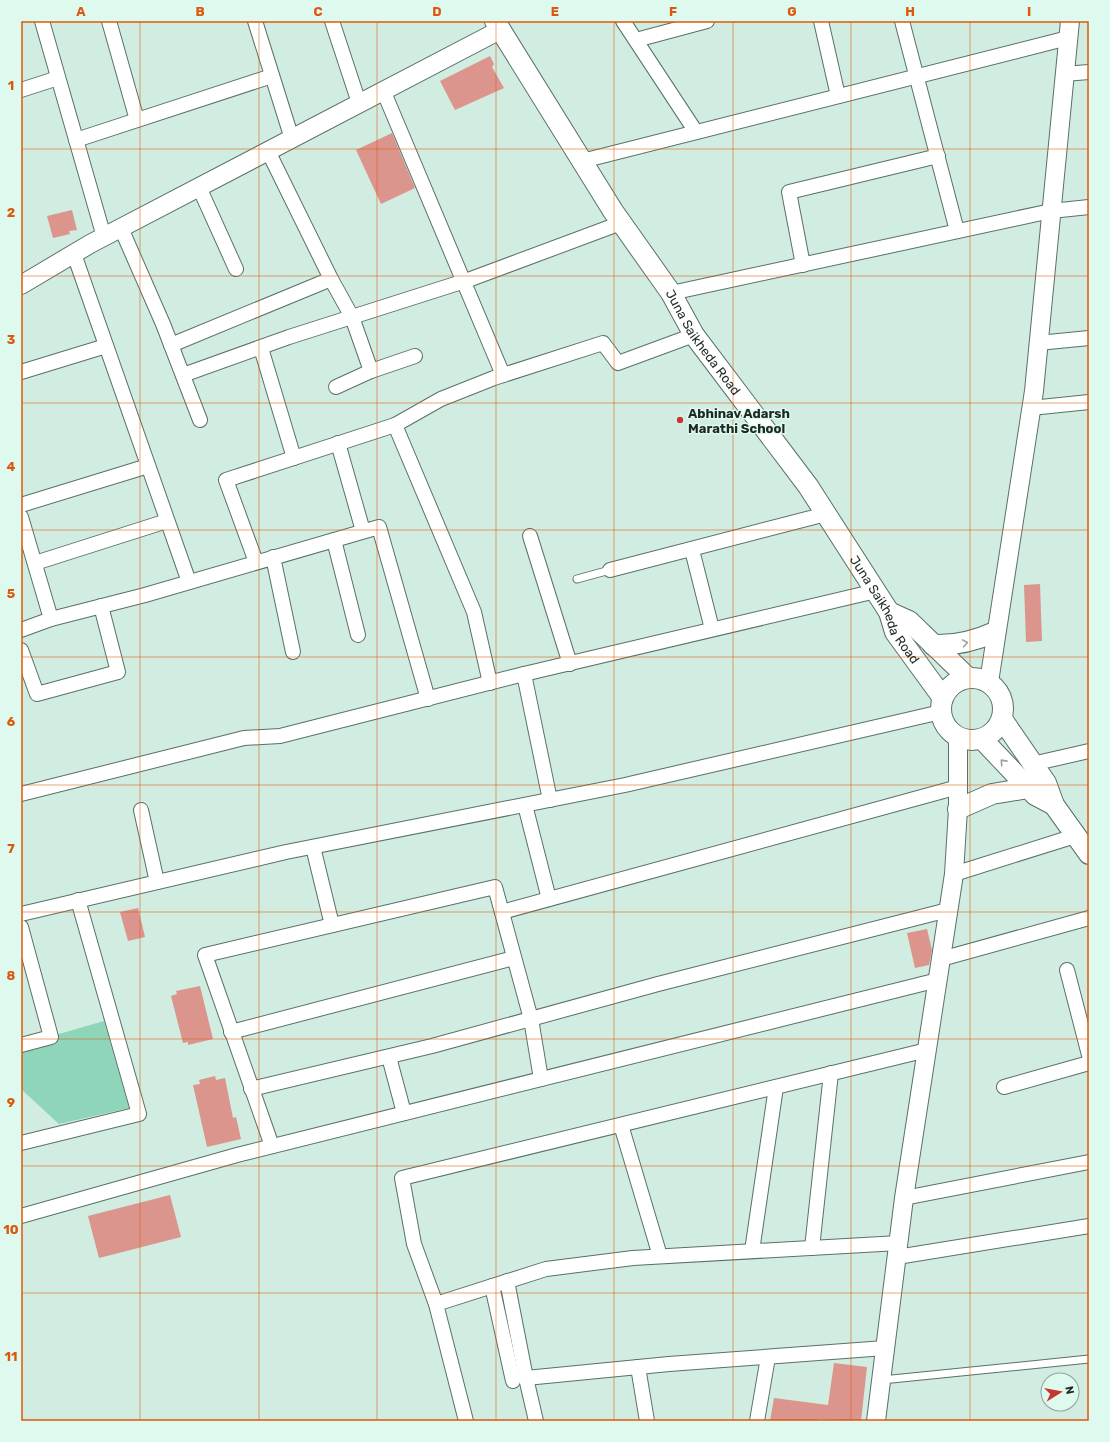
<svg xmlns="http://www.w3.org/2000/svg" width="1110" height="1442" font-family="Rubik,sans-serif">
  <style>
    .green { fill: #8fd5b9 }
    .building { fill: #db958d }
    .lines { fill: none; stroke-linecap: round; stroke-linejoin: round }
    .service-casing { stroke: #597166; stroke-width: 9 }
    .minor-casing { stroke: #597166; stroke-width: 16 }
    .tertiary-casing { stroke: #597166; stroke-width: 20 }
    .secondary-casing { stroke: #597166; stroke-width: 22 }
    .service { stroke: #fff; stroke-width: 7 }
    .minor { stroke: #fff; stroke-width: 14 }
    .tertiary { stroke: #fff; stroke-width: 18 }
    .secondary { stroke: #fff; stroke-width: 20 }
    .oneway { stroke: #9a9f9c }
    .grid { fill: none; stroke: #de570d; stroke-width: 1; stroke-opacity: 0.55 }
    .poi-dot { fill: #c53733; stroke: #def9ed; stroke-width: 1.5 }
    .labels { text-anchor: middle; stroke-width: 3; stroke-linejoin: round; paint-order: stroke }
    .street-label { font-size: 13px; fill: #1f2924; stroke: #def9ed }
    .poi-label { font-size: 13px; font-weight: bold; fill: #1f2924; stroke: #def9ed; text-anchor: start }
    .neatline { fill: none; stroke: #de570d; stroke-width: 1.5 }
    .grid-label { font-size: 13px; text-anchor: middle; font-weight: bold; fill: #de570d }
  </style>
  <rect width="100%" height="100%" fill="#d1ece0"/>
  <!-- green -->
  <path class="green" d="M104,1021L129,1108L59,1124L21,1089V1045Z"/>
  <!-- building -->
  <g class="building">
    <path d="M490,56L494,64L492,67L504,88L455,110L440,81Z"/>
    <path d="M392,133L415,188L381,204L356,150Z"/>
    <path d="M72,210L77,230L69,231L70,234L53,238L47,216Z"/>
    <path d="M1040,584L1042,641L1026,642L1024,585Z"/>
    <path d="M138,908L145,937L128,941L120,912Z"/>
    <path d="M927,929L932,950L929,965L915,968L907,933Z"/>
    <path d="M200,986L213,1039L188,1045V1042L183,1043L171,996L177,994L176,991Z"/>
    <path d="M215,1076L216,1080L225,1078L233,1118L236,1117L241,1139L207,1147L193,1085L200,1084L199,1080Z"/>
    <path d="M170,1195L181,1237L99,1258L88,1216Z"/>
    <path d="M834,1363L867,1367L861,1421L818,1419V1421H770L774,1398L828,1405Z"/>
  </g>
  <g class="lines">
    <!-- service casing -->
    <g class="service-casing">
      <g id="service">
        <path d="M577,579L610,570"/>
        <path d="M882,1380L1089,1359"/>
      </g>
    </g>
    <!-- minor casing -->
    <g class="minor-casing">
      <g id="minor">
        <path d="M42,21L104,237"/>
        <path d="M109,21L137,120"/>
        <path d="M255,21L292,139"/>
        <path d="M332,21L359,103"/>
        <path d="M623,21L696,132"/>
        <path d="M821,21L838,96"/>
        <path d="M902,21L957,231"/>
        <path d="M636,40L707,21"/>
        <path d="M1064,74L1089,72"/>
        <path d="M21,90L58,78"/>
        <path d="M383,90L503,375"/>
        <path d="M76,140L272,76"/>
        <path d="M582,161L1068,38"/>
        <path d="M199,187L236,269"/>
        <path d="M121,228L163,324L200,420"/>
        <path d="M74,254L189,582"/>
        <path d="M803,265L789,192L938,156"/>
        <path d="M331,279L352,317L371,371"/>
        <path d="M671,293L1051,211L1089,207"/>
        <path d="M1038,343L1089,338"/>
        <path d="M171,345L331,279L268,151"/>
        <path d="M261,348L294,458"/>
        <path d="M21,372L106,346"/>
        <path d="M183,375L289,337L468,280L621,223"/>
        <path d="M336,387L371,371L415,356"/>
        <path d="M1031,408L1089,402"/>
        <path d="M395,425L441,399L494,378L603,343L618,363L694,335"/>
        <path d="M338,443L363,531"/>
        <path d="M21,505L148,466"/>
        <path d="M21,517L51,619"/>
        <path d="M530,536L570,664"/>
        <path d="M334,540L358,635"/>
        <path d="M692,550L712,629"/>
        <path d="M273,557L293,652"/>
        <path d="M256,562L226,480L395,425L474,612L490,683"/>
        <path d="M35,563L167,521"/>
        <path d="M610,570L826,514"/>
        <path d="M21,630L51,619L145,595L379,527L428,699"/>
        <path d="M21,650L37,694L118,672L101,606"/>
        <path d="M524,674L876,591"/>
        <path d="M1032,764L1089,751"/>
        <path d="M21,794L244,738L280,736L524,674L550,800"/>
        <path d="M525,805L549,899"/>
        <path d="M141,810L157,882"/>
        <path d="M313,847L332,925"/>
        <path d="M954,874L1075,836"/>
        <path d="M502,912L958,787"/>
        <path d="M21,914L286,852L625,785L941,712"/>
        <path d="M21,927L51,1037L21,1045"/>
        <path d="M941,959L1089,918"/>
        <path d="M1067,970L1089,1055"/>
        <path d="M231,1032L514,958"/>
        <path d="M389,1057L404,1113"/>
        <path d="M1004,1087L1089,1063"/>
        <path d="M251,1089L432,1046L658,984L948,910"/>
        <path d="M621,1125L660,1256"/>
        <path d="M21,1143L139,1114L78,900"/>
        <path d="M272,1146L205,955L495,887L531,1019L541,1079"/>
        <path d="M904,1198L1089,1162"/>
        <path d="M21,1216L237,1155L938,980"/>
        <path d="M812,1248L831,1073"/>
        <path d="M752,1251L776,1087"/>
        <path d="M897,1257L1089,1226"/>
        <path d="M507,1281L526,1378"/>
        <path d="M492,1286L513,1381"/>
        <path d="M436,1304L546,1269L633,1258L899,1243"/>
        <path d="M638,1367L647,1421"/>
        <path d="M466,1421L436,1304L414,1244L402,1178L927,1050"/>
        <path d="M536,1421L526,1378L669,1364L885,1348"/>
        <path d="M757,1421L768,1357"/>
      </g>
    </g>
    <!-- tertiary casing -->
    <g class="tertiary-casing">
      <g id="tertiary">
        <path d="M21,285L90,244L500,30"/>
        <path d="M989,682L1034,391L1070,21"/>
        <path d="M876,1421L904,1198L954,874L958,809V737"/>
      </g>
    </g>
    <!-- secondary casing -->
    <g class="secondary-casing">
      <g id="secondary">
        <path id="s1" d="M495,21L613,211L671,293L694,335L808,486L889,612L895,632L943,698"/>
        <path d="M889,612L909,621L968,678"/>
        <path d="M933,645C956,646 975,641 995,632"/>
        <circle cx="972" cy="709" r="31"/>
        <path d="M1002,719L1046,783L1054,805L1089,854"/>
        <path d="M982,739L1035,795L1054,805"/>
        <path d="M958,809L992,794L1028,788"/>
      </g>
    </g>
    <!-- service -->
    <use href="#service" class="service"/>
    <!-- minor -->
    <use href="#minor" class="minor"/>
    <!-- tertiary -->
    <use href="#tertiary" class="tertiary"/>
    <!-- secondary -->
    <use href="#secondary" class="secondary"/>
  </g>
  <!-- one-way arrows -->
  <defs><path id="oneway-chevron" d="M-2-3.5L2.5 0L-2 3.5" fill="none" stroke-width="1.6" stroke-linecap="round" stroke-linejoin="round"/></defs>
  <g class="oneway">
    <use href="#oneway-chevron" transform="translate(965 643) rotate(-10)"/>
    <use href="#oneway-chevron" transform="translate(1003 762) rotate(-132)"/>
  </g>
  <!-- grid -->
  <path class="grid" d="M140,21V1421M259,21V1421M377,21V1421M496,21V1421M614,21V1421M733,21V1421M851,21V1421M970,21V1421M21,149H1089M21,276H1089M21,403H1089M21,530H1089M21,657H1089M21,785H1089M21,912H1089M21,1039H1089M21,1166H1089M21,1293H1089"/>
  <!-- markers -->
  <circle class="poi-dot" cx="680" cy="420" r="4"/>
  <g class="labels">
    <!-- street labels -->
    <g class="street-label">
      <text dy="5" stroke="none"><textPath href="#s1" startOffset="383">Juna Saikheda Road</textPath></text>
      <text dy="5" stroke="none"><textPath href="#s1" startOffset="707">Juna Saikheda Road</textPath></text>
    </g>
    <!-- poi labels -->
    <g class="poi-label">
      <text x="688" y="418">Abhinav Adarsh<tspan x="688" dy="15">Marathi School</tspan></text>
    </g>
  </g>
  <!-- border -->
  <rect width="1110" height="1442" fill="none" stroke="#def9ed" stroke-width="44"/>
  <!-- north arrow -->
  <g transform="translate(1060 1392) rotate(79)"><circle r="19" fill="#def9ed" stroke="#92a69d"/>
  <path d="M0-3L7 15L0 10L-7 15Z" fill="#c53733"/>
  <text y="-6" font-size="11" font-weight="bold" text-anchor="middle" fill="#1f2924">N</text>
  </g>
  <rect x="22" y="22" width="1066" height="1398" class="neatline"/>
  <g class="grid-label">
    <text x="81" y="16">A</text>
    <text x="200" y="16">B</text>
    <text x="318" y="16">C</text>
    <text x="437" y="16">D</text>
    <text x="555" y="16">E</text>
    <text x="673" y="16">F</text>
    <text x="792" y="16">G</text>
    <text x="910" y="16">H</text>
    <text x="1029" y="16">I</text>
    <text x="11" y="90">1</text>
    <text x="11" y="217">2</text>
    <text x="11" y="344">3</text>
    <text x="11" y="471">4</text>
    <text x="11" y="598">5</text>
    <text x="11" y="726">6</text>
    <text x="11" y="853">7</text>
    <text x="11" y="980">8</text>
    <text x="11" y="1107">9</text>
    <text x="11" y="1234">10</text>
    <text x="11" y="1361">11</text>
  </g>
</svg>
